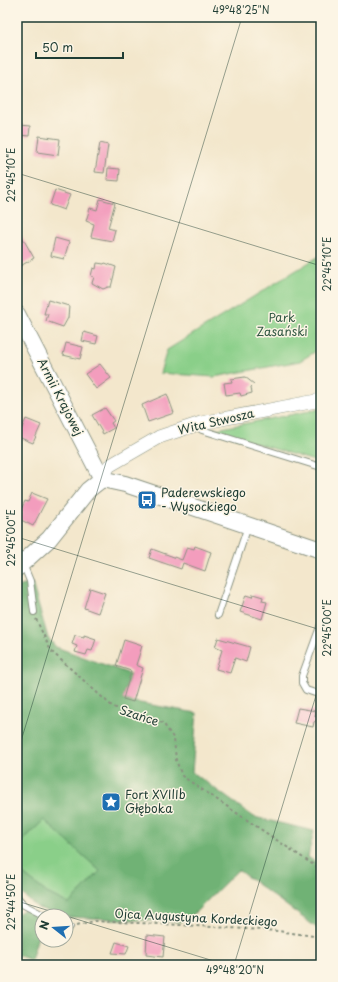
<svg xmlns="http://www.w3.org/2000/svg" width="338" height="982" font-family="'Playpen Sans',sans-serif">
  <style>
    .green { fill: #8acf89; stroke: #54865e }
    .forest { fill: #6fb275; stroke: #477854; fill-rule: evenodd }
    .building { fill: #f39dbd }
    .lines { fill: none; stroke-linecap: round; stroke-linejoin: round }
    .service-casing { stroke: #899280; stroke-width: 8 }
    .minor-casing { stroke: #899280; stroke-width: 14 }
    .tertiary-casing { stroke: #899280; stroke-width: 18 }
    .path { stroke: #899280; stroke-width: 2; stroke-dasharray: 3 3; stroke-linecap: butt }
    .service { stroke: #fff; stroke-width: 6 }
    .minor { stroke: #fff; stroke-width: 13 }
    .tertiary { stroke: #fff; stroke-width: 16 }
    .ticks { fill: none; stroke: #1f3d34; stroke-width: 1; stroke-opacity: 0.45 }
    .labels { text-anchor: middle; stroke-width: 3; stroke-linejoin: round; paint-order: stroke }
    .park-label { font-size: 12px; fill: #345a45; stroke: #fcf5e5 }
    .street-label { font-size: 12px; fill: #1f3d34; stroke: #fcf5e5 }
    .poi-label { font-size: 12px; fill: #1f3d34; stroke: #fcf5e5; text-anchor: start }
    .neatline { fill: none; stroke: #1f3d34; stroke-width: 1.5 }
    .ticks-label { font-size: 10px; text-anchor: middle; fill: #1f3d34 }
  </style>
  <rect width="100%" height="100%" fill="#fcf5e5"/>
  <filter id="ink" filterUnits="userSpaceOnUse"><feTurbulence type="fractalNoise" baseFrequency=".025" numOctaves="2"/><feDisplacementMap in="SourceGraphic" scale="8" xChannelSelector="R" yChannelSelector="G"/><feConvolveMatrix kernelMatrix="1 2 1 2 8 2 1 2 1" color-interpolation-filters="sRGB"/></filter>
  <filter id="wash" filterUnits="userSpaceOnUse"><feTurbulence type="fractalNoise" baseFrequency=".012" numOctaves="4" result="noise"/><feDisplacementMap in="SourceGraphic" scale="16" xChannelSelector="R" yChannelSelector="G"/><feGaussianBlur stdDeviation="0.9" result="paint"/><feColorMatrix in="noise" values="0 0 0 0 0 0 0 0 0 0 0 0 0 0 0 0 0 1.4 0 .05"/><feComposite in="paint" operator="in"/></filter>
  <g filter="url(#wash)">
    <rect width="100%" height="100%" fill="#f3e7cc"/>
    <!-- green -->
    <g class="green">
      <path d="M321,255V348L300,361L214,377L160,373L167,350Z"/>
      <path d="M320,409L321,463L212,430Z"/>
      <path d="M44,820L100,871L69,904L47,893L22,873L18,845Z"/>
    </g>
    <!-- forest -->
    <g class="forest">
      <path d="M32,583L48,638L56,647L130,674L123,700L197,713L192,772L254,817L314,831L308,857L321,866V931L238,870L194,914L179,922L66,917L38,908L17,890V587ZM44,820L100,871L69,904L47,893L22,873L18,845Z"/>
      <path d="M25,909L42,918V930H40L31,960L17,955V914Z"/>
    </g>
    <g id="blocks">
      <!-- building -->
      <g class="building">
        <path d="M19,126L30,127L29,136L19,135Z"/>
        <path d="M39,136L60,139L58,155L37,152Z"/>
        <path d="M100,143L108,145L104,173L95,172Z"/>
        <path d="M108,168L120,169L119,181L107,180Z"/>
        <path d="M55,190L70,195L64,210L50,205Z"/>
        <path d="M100,199L115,203L108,228L115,230L112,241L91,237L94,224L86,221L90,208L97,210Z"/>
        <path d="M17,228L34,258L17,268Z"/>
        <path d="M55,238L69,242L64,259L51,256Z"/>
        <path d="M97,263L104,264L105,263L116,267L111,287H108L103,289L92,283L94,277L91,276L93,268L96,269Z"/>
        <path d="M48,300L69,306L68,318L63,327L46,321L48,314H44Z"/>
        <path d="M84,332L98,336L96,344L82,341Z"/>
        <path d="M66,343L83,347L80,359L63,355Z"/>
        <path d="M100,364L111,378L96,389L85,374Z"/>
        <path d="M245,377L254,384L251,387L252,393L241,396L240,393L226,395L224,383L232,382L231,379Z"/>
        <path d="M167,394L174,413L148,422L142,405Z"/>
        <path d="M105,408L114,421L111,423L114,428L103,434L92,415Z"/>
        <path d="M26,419L41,425L33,443L18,437Z"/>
        <path d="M32,493L47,499L33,526L19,519L22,513L20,512L25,501L28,502Z"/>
        <path d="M195,546L211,552L205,571L183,563L181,569L149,558L152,549L182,560L187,547L194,549Z"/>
        <path d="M90,588L105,593L98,613L84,608Z"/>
        <path d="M253,594L263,597L262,601L267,602L262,619L240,612L246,595L252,597Z"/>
        <path d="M75,635L84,637V635L96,639L92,651L88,650L86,655L75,652L77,646L72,644Z"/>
        <path d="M218,638L250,647L246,662L235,658L230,673L216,669L222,650L215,647Z"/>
        <path d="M124,640L142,646L136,665L143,668L133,702L123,699L131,671L116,666Z"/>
        <path d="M298,708L316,711L315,716L318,719L314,722L313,727L294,723Z"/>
        <path d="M147,935L165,937L163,957L146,955Z"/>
        <path d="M116,942L129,946L126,954L112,953Z"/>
      </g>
    </g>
  </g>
  <g filter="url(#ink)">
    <use href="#blocks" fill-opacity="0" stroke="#899280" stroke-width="1"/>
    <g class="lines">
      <!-- service casing -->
      <g class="service-casing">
        <g id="service">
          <path d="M196,426L202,430L321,467"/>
          <path d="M23,564L30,581L34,612"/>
          <path d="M218,615L248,526"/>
          <path d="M321,624L302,676V683L306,690L321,695"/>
          <path d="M17,897L24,905L45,916"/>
          <path d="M66,925L70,927"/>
        </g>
      </g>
      <!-- minor casing -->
      <g class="minor-casing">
        <path id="minor" d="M102,479L109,466L159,437L201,423L321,400"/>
      </g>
      <!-- tertiary casing -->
      <g class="tertiary-casing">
        <g id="tertiary">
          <path d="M17,314L102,479"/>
          <path d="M102,479L125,484L321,550"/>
          <path d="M17,568L49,539L88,490L102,479"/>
        </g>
      </g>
      <!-- path -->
      <g class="path">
        <path d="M36,619L51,651L113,707L163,723L174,739L176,760L182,776L321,870"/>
        <path d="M77,925L95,921L181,925L278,931L321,937"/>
      </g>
      <!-- service -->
      <use href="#service" class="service"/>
      <!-- minor -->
      <use href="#minor" class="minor"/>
      <!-- tertiary -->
      <use href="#tertiary" class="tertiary"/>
    </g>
  </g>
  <!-- ticks -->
  <path class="ticks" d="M17,173L321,266M17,537L321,630M17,754L242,17M17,901L227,965M234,965L321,679"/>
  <!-- icons -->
  <defs>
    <g id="bus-square" transform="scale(1)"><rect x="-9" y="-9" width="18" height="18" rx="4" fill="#1f6fb2" stroke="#fcf5e5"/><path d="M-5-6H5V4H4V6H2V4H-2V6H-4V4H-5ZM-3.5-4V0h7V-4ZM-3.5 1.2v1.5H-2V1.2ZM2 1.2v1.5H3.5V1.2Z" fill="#fff"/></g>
    <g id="sight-square" transform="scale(1)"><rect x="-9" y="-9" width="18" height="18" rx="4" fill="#1f6fb2" stroke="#fcf5e5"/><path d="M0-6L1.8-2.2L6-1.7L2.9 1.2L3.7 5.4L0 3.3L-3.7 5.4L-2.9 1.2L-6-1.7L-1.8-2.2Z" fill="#fff"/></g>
  </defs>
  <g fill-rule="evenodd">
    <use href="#bus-square" x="147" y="500"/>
    <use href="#sight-square" x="111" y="802"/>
  </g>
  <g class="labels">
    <!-- park labels -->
    <g class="park-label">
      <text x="282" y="322">Park<tspan x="282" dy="14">Zasański</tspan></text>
    </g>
    <!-- street labels -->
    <g class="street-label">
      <text transform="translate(60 397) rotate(63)" y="4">Armii Krajowej</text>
      <text transform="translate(216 422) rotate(-13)" y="4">Wita Stwosza</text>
      <text transform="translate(139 716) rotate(18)" y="4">Szańce</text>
      <text transform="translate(196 918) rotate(3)" y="4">Ojca Augustyna Kordeckiego</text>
    </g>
    <!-- poi labels -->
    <g class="poi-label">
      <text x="161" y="497">Paderewskiego<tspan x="161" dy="14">- Wysockiego</tspan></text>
      <text x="125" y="799">Fort XVIIIb<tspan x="125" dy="14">Głęboka</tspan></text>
    </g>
  </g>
  <!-- margin -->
  <rect width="338" height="982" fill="none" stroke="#fcf5e5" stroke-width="44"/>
  <!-- north arrow -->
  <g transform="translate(54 928) rotate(287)"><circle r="19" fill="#fcf5e5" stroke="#a4ab9e"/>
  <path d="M0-3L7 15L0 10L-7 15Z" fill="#1f6fb2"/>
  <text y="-6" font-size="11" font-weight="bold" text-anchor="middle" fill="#1f3d34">N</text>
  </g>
  <!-- scale -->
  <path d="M36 52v6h87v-6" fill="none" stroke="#1f3d34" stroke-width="2"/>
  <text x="42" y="52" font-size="12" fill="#1f3d34" stroke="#fcf5e5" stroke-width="3" paint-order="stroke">50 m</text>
  <rect x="22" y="22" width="294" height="938" class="neatline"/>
  <g class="ticks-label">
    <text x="241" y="14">49°48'25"N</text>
    <text transform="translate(11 175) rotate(-90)" y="4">22°45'10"E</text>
    <text transform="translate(327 264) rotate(-90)" y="4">22°45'10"E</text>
    <text transform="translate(11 538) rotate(-90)" y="4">22°45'00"E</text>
    <text transform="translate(327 628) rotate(-90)" y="4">22°45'00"E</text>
    <text transform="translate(11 902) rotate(-90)" y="4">22°44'50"E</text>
    <text x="235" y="974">49°48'20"N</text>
  </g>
</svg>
